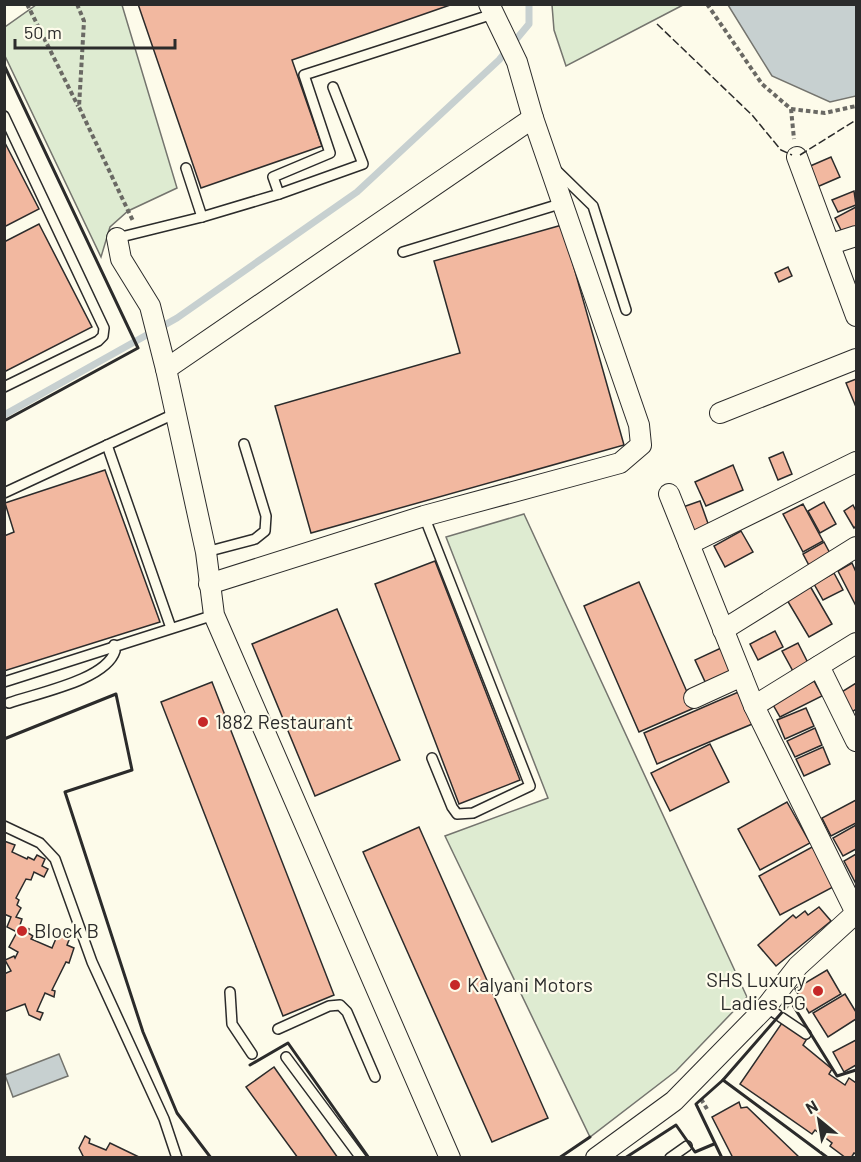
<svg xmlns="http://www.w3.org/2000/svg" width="861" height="1162" font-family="Barlow,sans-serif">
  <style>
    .green { fill: #deebd1; stroke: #74746e; stroke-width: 1.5 }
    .water { fill: #c7d0d0; stroke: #74746e; stroke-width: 1.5 }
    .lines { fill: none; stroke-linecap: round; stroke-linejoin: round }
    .stream { stroke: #c7d0d0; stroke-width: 7 }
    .building { fill: #f2b8a0; stroke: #2b2b2b; stroke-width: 1.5 }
    .lane-casing { stroke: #2b2b2b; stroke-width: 12 }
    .street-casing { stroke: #2b2b2b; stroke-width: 22 }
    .path { stroke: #6a6964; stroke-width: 4; stroke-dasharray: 4.5 3; stroke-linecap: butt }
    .lane { stroke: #fdfbea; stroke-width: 9 }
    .street { stroke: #fdfbea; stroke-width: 20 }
    .fence { stroke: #2b2b2b; stroke-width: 1.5; stroke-dasharray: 8 3; stroke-linecap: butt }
    .wall { stroke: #2b2b2b; stroke-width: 3 }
    .poi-dot { fill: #c62828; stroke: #fdfbea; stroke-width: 2 }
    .labels { text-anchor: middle; stroke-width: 4.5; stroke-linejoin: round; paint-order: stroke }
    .poi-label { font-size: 20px; fill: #2b2b2b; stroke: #fdfbea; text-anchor: start }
  </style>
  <rect width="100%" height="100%" fill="#fdfbea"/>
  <!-- green -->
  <g class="green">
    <path d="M36,5H122L177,188L128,211L110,227L101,257L5,56V27Z"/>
    <path d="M552,5V4L683,5L566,66L554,30Z"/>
    <path d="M524,514L747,997L676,1071L590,1137L445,836L548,798L446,537Z"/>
  </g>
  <!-- water -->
  <g class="water">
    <path d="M728,5H856V96L830,102L772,76Z"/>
    <path d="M59,1054L68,1076L13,1097L5,1075Z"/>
  </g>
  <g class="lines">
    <!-- stream -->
    <path class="stream" d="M4,415L177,318L357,192L499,60L529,24V4"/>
  </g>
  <!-- building -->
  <g class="building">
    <path d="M138,4H453L292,60L322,146L201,188Z"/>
    <path d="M4,141L39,209L4,227Z"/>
    <path d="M831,157L840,177L817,187L808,167Z"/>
    <path d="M854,191L856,205L838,212L832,200Z"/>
    <path d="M856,207V232L845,238L835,218Z"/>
    <path d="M39,224L92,327L4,372V242Z"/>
    <path d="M562,225L624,445L311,533L275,406L460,353L434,261Z"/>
    <path d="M788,267L792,276L779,282L775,273Z"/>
    <path d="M856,379V407L846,383Z"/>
    <path d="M783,452L792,474L778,480L769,458Z"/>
    <path d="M733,465L743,490L706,506L695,482Z"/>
    <path d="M105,470L160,622L4,671V536L14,532L5,503Z"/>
    <path d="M700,501L710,529L693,535L683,507Z"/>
    <path d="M824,502L836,524L820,533L808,511Z"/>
    <path d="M803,504L823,541L803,552L783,514Z"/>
    <path d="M853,505L856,511V526L854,528L844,511Z"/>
    <path d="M741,531L753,552L725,567L714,546Z"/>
    <path d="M824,542L833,559L812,571L803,554Z"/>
    <path d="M435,561L520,780L459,804L375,584Z"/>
    <path d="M852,563L856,572V606L838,571Z"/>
    <path d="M834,573L843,590L823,600L814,584Z"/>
    <path d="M639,582L694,708L639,732L584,606Z"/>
    <path d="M810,586L832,624L809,637L787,600Z"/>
    <path d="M337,609L400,760L315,796L252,644Z"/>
    <path d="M775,631L783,647L758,660L750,644Z"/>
    <path d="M798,643L809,665L794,673L782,651Z"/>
    <path d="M721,648L734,677L708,688L695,660Z"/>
    <path d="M814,681L822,696L780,717L772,703Z"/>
    <path d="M212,682L334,995L283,1016L161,702Z"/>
    <path d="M856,683V709L852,712L840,693Z"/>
    <path d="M743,690L757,722L657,764L644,733Z"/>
    <path d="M806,708L814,726L785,739L777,720Z"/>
    <path d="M815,728L822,745L795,757L787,741Z"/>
    <path d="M710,744L729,782L670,811L651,773Z"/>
    <path d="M823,747L830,764L804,776L796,759Z"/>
    <path d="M856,800V823L831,836L822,818Z"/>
    <path d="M787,802L810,843L760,870L738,829Z"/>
    <path d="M856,825V849L843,856L833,838Z"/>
    <path d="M419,827L548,1118L492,1142L363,852Z"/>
    <path d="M4,841L15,845L12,852L27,859L28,857L34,860L37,855L45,859L42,866L48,869L44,877L34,872L31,880L26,879L16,898L19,900L17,905L21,908L16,917L22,919L20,925L29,929L28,933L33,936L31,939L52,948L60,929L71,935L67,945L74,948L69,963L66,962L52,990L55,991L54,997L45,993L37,1011L43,1013L40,1020L29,1015L25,1004L4,1012V974L11,971L5,960L14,956L15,958L18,952L9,947L17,932L7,927L11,917L4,914Z"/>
    <path d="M814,846L835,886L780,915L759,876Z"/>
    <path d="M856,854V884L844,861Z"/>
    <path d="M819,907L831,921L776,966L758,945L793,915L796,918L805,911L808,915Z"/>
    <path d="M827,970L841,994L809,1013L795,989Z"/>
    <path d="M845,994L856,1012V1019L828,1037L813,1013Z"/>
    <path d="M784,1020L808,1037L803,1045L832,1069L829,1074L845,1085L849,1078L856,1083V1154L854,1153L851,1158H846L830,1146L832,1143L815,1130L812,1134L740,1084Z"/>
    <path d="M856,1040V1065L844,1072L833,1052Z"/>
    <path d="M274,1067L338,1158H298L246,1087Z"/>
    <path d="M739,1102L741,1108L747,1107L800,1158H733L712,1117Z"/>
    <path d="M85,1136L90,1139L89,1143L106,1150L110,1143L141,1158H84L79,1148Z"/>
  </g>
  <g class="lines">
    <!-- lane casing -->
    <g class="lane-casing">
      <g id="lane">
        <path d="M4,116L104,328L103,336L98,341L4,387"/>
        <path d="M186,168L202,217"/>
        <path d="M555,169L593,206L626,310"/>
        <path d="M279,194L363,164L333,87"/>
        <path d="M117,238L202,217L279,194L273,177L330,153L304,75L493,14"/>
        <path d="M403,252L563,203"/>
        <path d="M107,445L171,628"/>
        <path d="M4,493L174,414"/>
        <path d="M424,516L530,786L473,813L457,814L452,807L432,758"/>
        <path d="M206,552L255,539L265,531L266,516L244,444"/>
        <path d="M4,682L214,615"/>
        <path d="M9,703C37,693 106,680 115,651L114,645"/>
        <path d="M4,826L40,843L55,859L92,962L164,1119L177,1158"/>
        <path d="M230,992L232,1024L252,1054"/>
        <path d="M766,1007L806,1034"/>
        <path d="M278,1029L329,1006L340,1005L347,1012L375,1077"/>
        <path d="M286,1057L361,1158"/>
        <path d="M670,1158L687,1146"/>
      </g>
    </g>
    <!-- street casing -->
    <g class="street-casing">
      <g id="street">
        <path d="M489,4L517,62L533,118"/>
        <path d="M797,157L856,316"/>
        <path d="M117,238L121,259L150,306L166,369L206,552L214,615L450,1158"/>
        <path d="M831,244L856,236"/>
        <path d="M166,369L533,118L639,425L641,445L620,463L424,516L209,584"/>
        <path d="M720,413L856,359"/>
        <path d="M669,494L754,706L856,913"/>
        <path d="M689,544L856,462"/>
        <path d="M723,630L856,547"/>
        <path d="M819,666L856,741"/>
        <path d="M694,698L742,676"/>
        <path d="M754,706L856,643"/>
        <path d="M596,1158L674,1101L766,1007L798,966L856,913"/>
      </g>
    </g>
    <!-- path -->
    <g class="path">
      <path d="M27,4L78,106"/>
      <path d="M77,4L84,21L79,107L133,221"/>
      <path d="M707,4L762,84L791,109L794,139"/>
      <path d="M791,109L825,113L856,106"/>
      <path d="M701,1099L707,1109"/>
    </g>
    <!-- lane -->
    <use href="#lane" class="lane"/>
    <!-- street -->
    <use href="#street" class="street"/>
    <!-- fence -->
    <g class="fence">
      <path d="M657,24L752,115L781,150L792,155"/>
      <path d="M800,155L856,120"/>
    </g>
    <!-- wall -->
    <g class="wall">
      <path d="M4,65L138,348L4,421"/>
      <path d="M4,739L116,694L132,770L65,792L143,1032L177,1113L211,1158"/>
      <path d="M250,1065L288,1043L369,1158"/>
      <path d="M723,1080L828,1158"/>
      <path d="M559,1158L590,1137"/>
      <path d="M625,1158L676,1125L695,1152L714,1144"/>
      <path d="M722,1158L696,1104L723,1080L791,1002L837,1076L856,1070"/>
    </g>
  </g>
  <!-- markers -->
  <g class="poi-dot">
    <circle cx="203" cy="722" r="6"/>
    <circle cx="22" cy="931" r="6"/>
    <circle cx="455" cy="985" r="6"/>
    <circle cx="818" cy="991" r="6"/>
  </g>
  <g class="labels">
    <!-- poi labels -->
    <g class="poi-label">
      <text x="215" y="729">1882 Restaurant</text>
      <text x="34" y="938">Block B</text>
      <text x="806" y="987" text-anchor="end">SHS Luxury<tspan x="806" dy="23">Ladies PG</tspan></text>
      <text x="467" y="992">Kalyani Motors</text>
    </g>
  </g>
  <!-- border -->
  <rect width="861" height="1162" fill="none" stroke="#2b2b2b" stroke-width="12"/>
  <!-- north arrow -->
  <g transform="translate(819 1120) rotate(330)" stroke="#fdfbea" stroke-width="4.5" paint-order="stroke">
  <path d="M0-4.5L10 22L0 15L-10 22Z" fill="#2b2b2b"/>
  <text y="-9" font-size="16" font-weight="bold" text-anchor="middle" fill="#2b2b2b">N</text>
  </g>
  <!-- scale -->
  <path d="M15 39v9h160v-9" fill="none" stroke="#2b2b2b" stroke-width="3"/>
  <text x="24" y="39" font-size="18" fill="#2b2b2b" stroke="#fdfbea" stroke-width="4.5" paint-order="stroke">50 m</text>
</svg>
